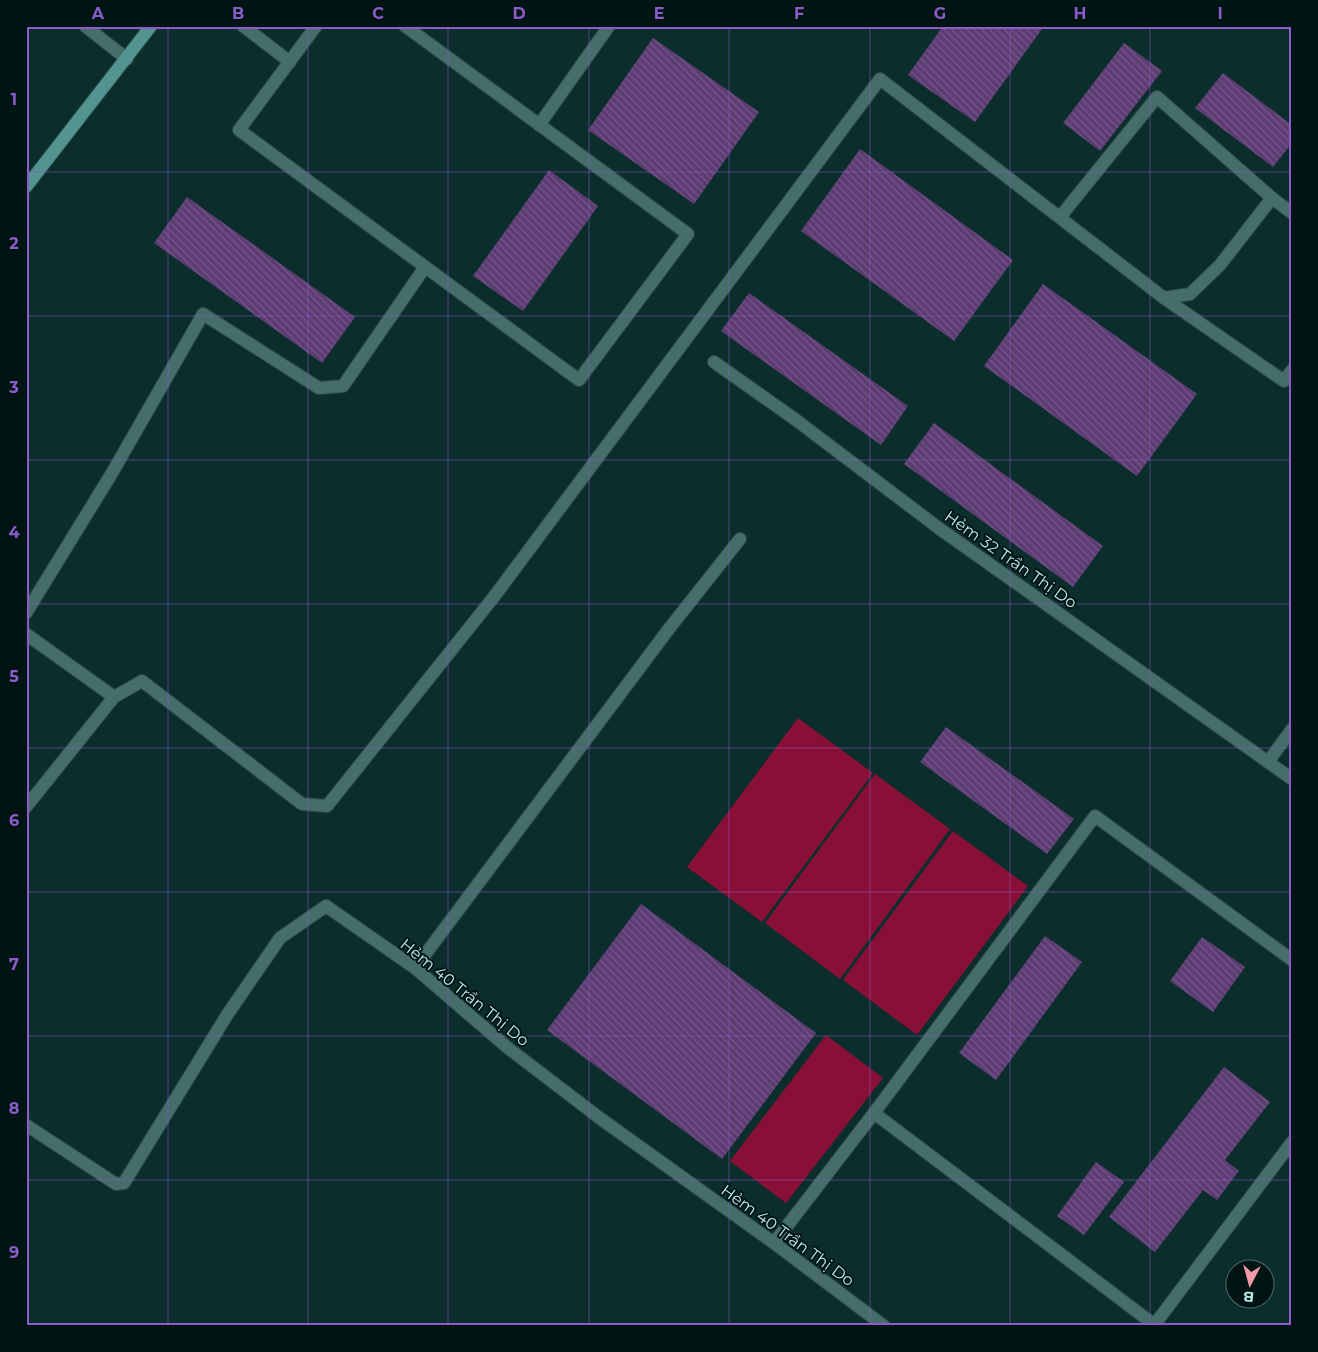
<svg xmlns="http://www.w3.org/2000/svg" width="1318" height="1352" font-family="Montserrat,sans-serif">
  <style>
    .grass { fill: #881036 }
    .building { fill: url(#building-back-hatch) }
    .lines { fill: none; stroke-linecap: round; stroke-linejoin: round }
    .lane-casing { stroke: #274d4a; stroke-width: 14 }
    .street-casing { stroke: #274d4a; stroke-width: 14 }
    .secondary-casing { stroke: #274d4a; stroke-width: 14 }
    .lane { stroke: #466d6a; stroke-width: 12 }
    .street { stroke: #466d6a; stroke-width: 12 }
    .secondary { stroke: #549490; stroke-width: 12 }
    .grid { fill: none; stroke: #8c5cca; stroke-width: 1; stroke-opacity: 0.55 }
    .labels { text-anchor: middle; stroke-width: 4; stroke-linejoin: round; paint-order: stroke }
    .street-label { font-size: 16px; fill: #bdede9; stroke: #001413 }
    .neatline { fill: none; stroke: #8c5cca; stroke-width: 2 }
    .grid-label { font-size: 16px; text-anchor: middle; font-weight: bold; fill: #8c5cca }
  </style>
  <defs>
    <pattern id="building-back-hatch" width="6" height="6" patternUnits="userSpaceOnUse" patternTransform="scale(1.25)"><rect width="6" height="6" fill="#5d3b73"/><path d="M-1 5l2 2M0 0l6 6M5-1l2 2" fill="none" stroke="#725887"/></pattern>
  </defs>
  <rect width="100%" height="100%" fill="#0b2e2c"/>
  <!-- grass -->
  <g class="grass">
    <path d="M798,718L873,773L762,922L687,867Z"/>
    <path d="M875,774L950,829L840,979L765,923Z"/>
    <path d="M953,831L1028,886L917,1035L843,980Z"/>
    <path d="M826,1035L883,1078L786,1203L730,1161Z"/>
  </g>
  <!-- building -->
  <g class="building">
    <path d="M943,26H1044L975,122L908,75Z"/>
    <path d="M653,38L759,112L694,204L588,130Z"/>
    <path d="M1124,43L1162,71L1100,151L1063,123Z"/>
    <path d="M1223,73L1292,125V143L1273,167L1195,108Z"/>
    <path d="M860,149L1013,260L954,341L801,231Z"/>
    <path d="M549,170L598,206L523,311L473,276Z"/>
    <path d="M187,197L355,317L322,363L154,243Z"/>
    <path d="M1043,284L1197,394L1137,476L984,366Z"/>
    <path d="M749,293L908,406L881,445L721,331Z"/>
    <path d="M934,423L1103,546L1073,587L904,464Z"/>
    <path d="M946,727L1074,819L1047,854L920,762Z"/>
    <path d="M641,904L816,1033L722,1159L547,1030Z"/>
    <path d="M1045,936L1082,962L996,1080L959,1053Z"/>
    <path d="M1202,937L1245,967L1213,1012L1170,981Z"/>
    <path d="M1224,1067L1270,1102L1225,1160L1239,1171L1217,1200L1203,1190L1155,1252L1109,1217Z"/>
    <path d="M1096,1162L1124,1182L1084,1235L1057,1216Z"/>
  </g>
  <g class="lines">
    <!-- lane casing -->
    <g class="lane-casing">
      <g id="lane">
        <path d="M243,26L290,62"/>
        <path d="M316,26L239,130L579,380L688,234L405,26"/>
        <path d="M539,125L609,26"/>
        <path d="M1060,217L1157,97L1272,198"/>
        <path d="M1164,298L1284,381L1292,370"/>
        <path d="M26,613L112,473L203,314L319,388L343,386L425,267"/>
        <path d="M26,634L114,697L26,807"/>
        <path d="M114,697L142,681L302,804L327,806L493,598L880,79L1164,298L1190,294L1220,265L1272,198L1292,213"/>
        <path d="M874,1113L1095,816L1292,960"/>
        <path d="M774,1243L874,1113L1156,1326"/>
        <path d="M1155,1324L1292,1142"/>
      </g>
    </g>
    <!-- street casing -->
    <g class="street-casing">
      <g id="street">
        <path d="M85,26L127,59"/>
        <path d="M714,362L796,420L940,529L1292,779"/>
        <path d="M1268,762L1292,729"/>
        <path d="M415,968L668,630L740,539"/>
        <path d="M26,1125L116,1184L124,1183L227,1015L280,938L326,906L415,968L508,1048L601,1119L774,1243L884,1326"/>
      </g>
    </g>
    <!-- secondary casing -->
    <g class="secondary-casing">
      <path id="secondary" d="M26,187L151,26"/>
    </g>
    <!-- lane -->
    <use href="#lane" class="lane"/>
    <!-- street -->
    <use href="#street" class="street"/>
    <!-- secondary -->
    <use href="#secondary" class="secondary"/>
  </g>
  <!-- grid -->
  <path class="grid" d="M168,26V1326M308,26V1326M448,26V1326M589,26V1326M729,26V1326M870,26V1326M1010,26V1326M1150,26V1326M26,172H1292M26,316H1292M26,460H1292M26,604H1292M26,748H1292M26,892H1292M26,1036H1292M26,1180H1292"/>
  <g class="labels">
    <!-- street labels -->
    <g class="street-label">
      <text transform="translate(1011 559) rotate(35)" y="6">Hẻm 32 Trần Thị Do</text>
      <text transform="translate(465 992) rotate(39)" y="6">Hẻm 40 Trần Thị Do</text>
      <text transform="translate(788 1235) rotate(36)" y="6">Hẻm 40 Trần Thị Do</text>
    </g>
  </g>
  <!-- border -->
  <rect width="1318" height="1352" fill="none" stroke="#001413" stroke-width="55"/>
  <!-- north arrow -->
  <g transform="translate(1250 1284) rotate(186)"><circle r="24" fill="#001413" stroke="#4c6b69"/>
  <path d="M0-4L9 19L0 12L-9 19Z" fill="#f39aa7"/>
  <text y="-8" font-size="14" font-weight="bold" text-anchor="middle" fill="#bdede9">B</text>
  </g>
  <rect x="28" y="28" width="1262" height="1296" class="neatline"/>
  <g class="grid-label">
    <text x="98" y="19">A</text>
    <text x="238" y="19">B</text>
    <text x="378" y="19">C</text>
    <text x="519" y="19">D</text>
    <text x="659" y="19">E</text>
    <text x="799" y="19">F</text>
    <text x="940" y="19">G</text>
    <text x="1080" y="19">H</text>
    <text x="1220" y="19">I</text>
    <text x="14" y="105">1</text>
    <text x="14" y="249">2</text>
    <text x="14" y="393">3</text>
    <text x="14" y="538">4</text>
    <text x="14" y="682">5</text>
    <text x="14" y="826">6</text>
    <text x="14" y="970">7</text>
    <text x="14" y="1114">8</text>
    <text x="14" y="1258">9</text>
  </g>
</svg>
